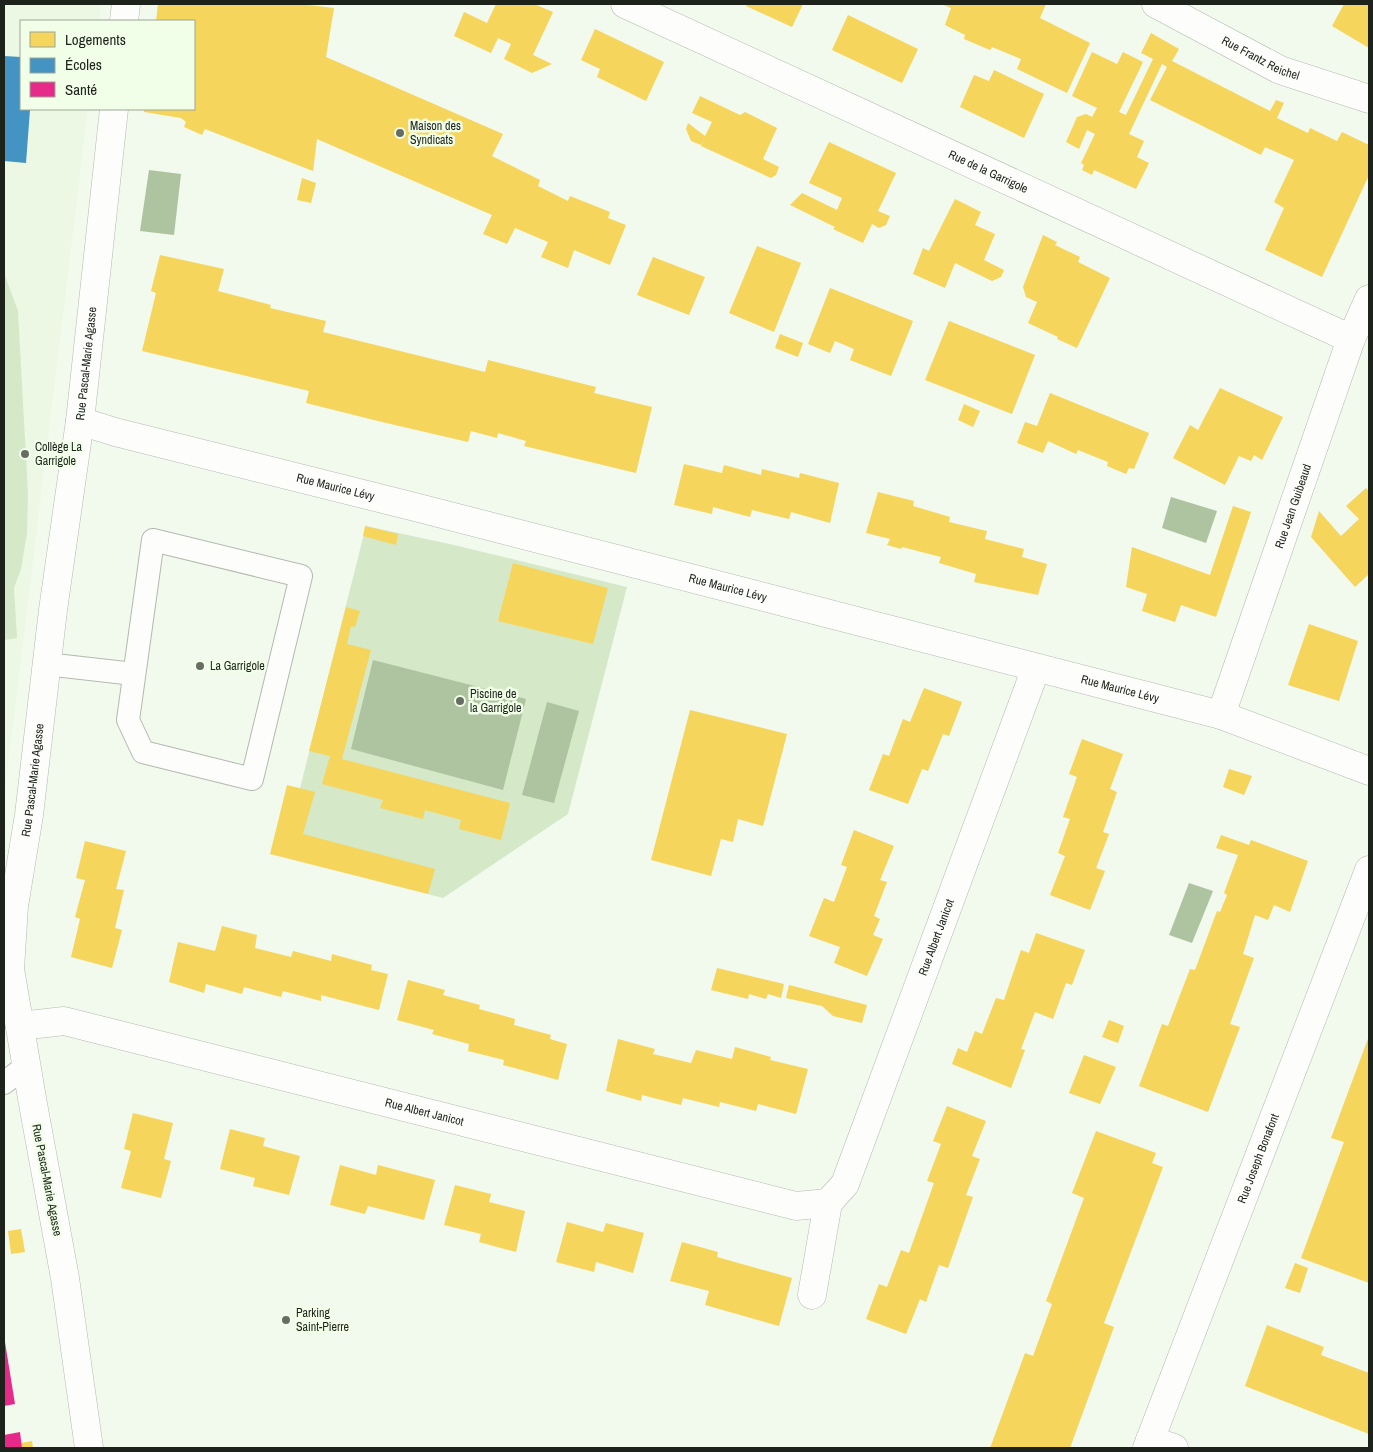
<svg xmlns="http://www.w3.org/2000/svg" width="1373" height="1452" font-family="'Archivo Narrow',sans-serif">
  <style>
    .built { fill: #ecf8e3 }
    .green { fill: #d5e8c8 }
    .water { fill: #aec39f }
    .homes { fill: #f6d55c }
    .schools { fill: #4393c3 }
    .health { fill: #e7298a }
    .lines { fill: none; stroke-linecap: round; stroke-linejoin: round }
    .service-casing { stroke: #b4b9b0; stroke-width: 24 }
    .minor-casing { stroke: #b4b9b0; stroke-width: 29 }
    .service { stroke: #fdfefc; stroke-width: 22 }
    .minor { stroke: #fdfefc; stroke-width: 28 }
    .poi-dot { fill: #686d64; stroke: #f1fee8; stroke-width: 2 }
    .labels { text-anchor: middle; stroke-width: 5; stroke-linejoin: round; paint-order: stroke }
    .street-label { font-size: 12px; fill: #1d221a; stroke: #f1fee8 }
    .poi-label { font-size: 12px; fill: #1d221a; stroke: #f1fee8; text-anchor: start }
  </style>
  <rect width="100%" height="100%" fill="#f2f9ed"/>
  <!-- built -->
  <path class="built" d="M4,4H101L99,21H21V109H88L4,798Z"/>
  <!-- green -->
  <g class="green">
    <path d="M4,273L18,311L28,494L27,533L21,569L14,588L17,638L4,640Z"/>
    <path d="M366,526L454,545L627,587L568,814L443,898L283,856Z"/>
  </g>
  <!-- water -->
  <g class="water">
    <path d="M149,170L181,174L174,235L140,231Z"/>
    <path d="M1171,497L1217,511L1206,543L1162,528Z"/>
    <path d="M373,660L526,699L503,790L351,749Z"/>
    <path d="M547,702L579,711L554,803L522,795Z"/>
    <path d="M1189,883L1213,891L1192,943L1169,935Z"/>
  </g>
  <!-- homes -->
  <g class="homes">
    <path d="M158,4H300L334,8L326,57L503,134L492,156L540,180L538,186L568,201L570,196L610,212L608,218L626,225L610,265L574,250L568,268L541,257L548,242L515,228L507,244L483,234L492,215L317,139L313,171L205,129L202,135L184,127L186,122L181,118L144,112V109H194V21H156Z"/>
    <path d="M496,4H534L553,12L533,55L552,64L532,73L504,59L511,44L498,38L491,53L454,36L464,12L487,23Z"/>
    <path d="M747,4H803L792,27L746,6Z"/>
    <path d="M941,4H1046L1040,18L1090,43L1067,93L1017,69L1021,59L992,47L990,50L964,39L965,35L945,25L951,8Z"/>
    <path d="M1344,4H1369V48L1332,26Z"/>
    <path d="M848,15L918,49L902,83L832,50Z"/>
    <path d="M595,29L664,62L646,101L597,77L600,69L581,60Z"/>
    <path d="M1151,33L1179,49L1172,61L1270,111L1276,100L1284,103L1277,118L1308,133L1310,128L1337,141L1342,132L1369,145V175L1322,277L1265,250L1284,208L1274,202L1294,160L1265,147L1261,155L1150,100L1167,67L1162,64L1129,134L1144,141L1137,157L1149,163L1136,189L1094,170L1092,175L1082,170L1084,165L1081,163L1095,134L1087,130L1079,149L1066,142L1077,117L1086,114L1092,117L1097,108L1072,96L1092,52L1117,64L1123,52L1143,62L1119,112L1126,115L1153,59L1141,53Z"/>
    <path d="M994,70L1044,94L1024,138L960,107L974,75L989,81Z"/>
    <path d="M700,96L740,115L745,112L777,128L763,159L779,167L776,175L771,178L701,146L704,140L701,145L691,141L686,129L688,123L705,136L712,122L692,113Z"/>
    <path d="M829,142L896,173L878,211L890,216L886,225L879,228L872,224L863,243L833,229L835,227L790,205L802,193L837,210L842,198L809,183Z"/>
    <path d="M302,178L316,183L311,203L297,200Z"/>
    <path d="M955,199L981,212L975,225L995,234L984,260L1004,270L1001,277L992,281L955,263L945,288L913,274L923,248L929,251Z"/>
    <path d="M1043,235L1057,242L1055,245L1080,257L1078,262L1110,278L1077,348L1057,339L1058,337L1028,323L1037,302L1026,297L1023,287Z"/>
    <path d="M757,246L801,263L774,332L729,313Z"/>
    <path d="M160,255L224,269L218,291L271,305L270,308L326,321L323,332L485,372L488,360L596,387L594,393L652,407L636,473L524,446L526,441L498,433L497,438L471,431L468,442L382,422L306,403L309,391L142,351L156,293L151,291Z"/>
    <path d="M653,257L705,277L689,315L637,295Z"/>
    <path d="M830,288L913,321L891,376L850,360L854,349L835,341L830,353L808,344Z"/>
    <path d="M949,321L1035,355L1012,414L925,380Z"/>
    <path d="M780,334L803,343L798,357L775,348Z"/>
    <path d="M1220,388L1283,417L1262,460L1254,455L1251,461L1239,456L1225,485L1173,458L1190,425L1198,430Z"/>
    <path d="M1050,393L1149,433L1134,469L1129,468L1126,474L1107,466L1108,462L1078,450L1076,454L1048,441L1043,453L1017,443L1025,422L1037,426Z"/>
    <path d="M964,404L980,411L973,427L958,420Z"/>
    <path d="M684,464L722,473L724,465L761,475L762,469L799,478L800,473L839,483L830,523L791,512L789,519L752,510L750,517L713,507L712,514L674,505Z"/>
    <path d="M1366,488L1369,491V574L1355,587L1311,537L1319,511L1341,536L1359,519L1346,506Z"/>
    <path d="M878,492L914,501L913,506L950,517L949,522L987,531L985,539L1024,549L1022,557L1047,564L1038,595L974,582L976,574L939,563L941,557L902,547L901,549L887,545L890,539L866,533Z"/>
    <path d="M1233,506L1251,512L1216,617L1181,605L1175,622L1142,611L1147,594L1126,587L1132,547L1210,575Z"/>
    <path d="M365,526L398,534L396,545L363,536Z"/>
    <path d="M513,563L608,588L593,644L498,621Z"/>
    <path d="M346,607L360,611L355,627L351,626L347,644L371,650L342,759L510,803L501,840L459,829L461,820L425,810L423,819L380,808L383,800L322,784L330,756L309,751Z"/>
    <path d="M1309,624L1358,641L1339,701L1288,685Z"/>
    <path d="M924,688L962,702L949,736L943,734L928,771L922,769L908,804L869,790L883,754L889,756L903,719L910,722Z"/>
    <path d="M690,710L787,734L763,826L738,819L733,842L721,839L711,876L651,860Z"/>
    <path d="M1082,739L1123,754L1110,789L1117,792L1103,832L1109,834L1096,868L1105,871L1090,910L1050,895L1065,856L1058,853L1070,819L1063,817L1077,777L1069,774Z"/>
    <path d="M1229,769L1252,776L1244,795L1223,787Z"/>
    <path d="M287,785L315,792L303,834L435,869L428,894L270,854Z"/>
    <path d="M854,830L894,846L880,880L887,882L874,916L880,919L873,935L883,939L867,976L834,963L840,947L809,936L824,898L834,902L847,867L841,865Z"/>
    <path d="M1221,835L1249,845L1251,840L1308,861L1290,912L1274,905L1268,920L1255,915L1243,954L1254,958L1230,1024L1240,1027L1208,1112L1139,1086L1162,1024L1168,1026L1190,969L1195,970L1217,911L1220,912L1227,895L1224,893L1238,855L1216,848Z"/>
    <path d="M85,841L126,851L116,889L124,890L115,928L122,930L112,968L71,957L80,919L75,917L85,880L76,878Z"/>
    <path d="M222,926L257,935L255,948L291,957L293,951L331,961L332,954L372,965L371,970L388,974L379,1010L321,995V1001L283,991L281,997L244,987L242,994L206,984L204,993L169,982L178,942L215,951Z"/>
    <path d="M1036,933L1085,950L1072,985L1066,983L1053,1019L1035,1012L1021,1049L1025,1050L1011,1088L952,1064L958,1048L967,1052L975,1031L982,1034L996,998L1004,1000L1021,950L1029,953Z"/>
    <path d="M717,968L784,984L781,998L768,994L766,999L749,994L748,999L711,990Z"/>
    <path d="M408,980L445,990L443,995L480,1005L479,1009L515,1019L514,1025L551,1035L550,1039L567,1044L558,1080L503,1065L504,1060L468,1051L469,1044L432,1034L434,1030L397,1020Z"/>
    <path d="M789,985L867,1005L862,1023L833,1016L822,1006L786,998Z"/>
    <path d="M1109,1020L1124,1026L1118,1043L1102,1037Z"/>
    <path d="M1369,1036V1283L1301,1258L1344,1142L1331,1138Z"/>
    <path d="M618,1039L655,1049L653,1054L691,1063L696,1050L732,1059L735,1047L771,1057L770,1060L808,1069L796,1114L758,1104L756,1111L720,1102L719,1107L683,1098L681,1105L642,1095L641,1101L606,1091Z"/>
    <path d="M1084,1055L1116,1067L1100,1104L1069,1093Z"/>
    <path d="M947,1106L986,1121L972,1156L980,1159L966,1195L973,1197L948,1268L939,1265L926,1302L920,1299L906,1334L866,1319L879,1284L887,1287L901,1250L909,1253L934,1183L927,1181L941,1144L933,1141Z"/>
    <path d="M133,1113L173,1123L164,1159L171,1161L161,1198L121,1188L131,1151L124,1149Z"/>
    <path d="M230,1129L265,1138L263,1146L300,1156L289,1195L253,1186L255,1178L220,1169Z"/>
    <path d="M1096,1131L1156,1153L1152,1163L1163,1167L1104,1323L1114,1327L1070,1448H990L1025,1353L1033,1356L1052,1304L1046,1301L1084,1198L1072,1193Z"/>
    <path d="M340,1165L376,1175L378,1165L435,1180L424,1220L368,1206L365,1214L330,1205Z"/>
    <path d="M455,1185L491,1194L489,1202L525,1211L516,1252L479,1242L481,1234L444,1225Z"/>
    <path d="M567,1222L603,1232L606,1223L644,1233L633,1273L596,1262L594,1272L556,1262Z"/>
    <path d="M21,1229L25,1252L11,1254L8,1231Z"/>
    <path d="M682,1242L718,1252L717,1257L792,1278L779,1326L705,1305L709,1291L670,1281Z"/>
    <path d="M1295,1263L1308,1268L1300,1293L1285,1288Z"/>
    <path d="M1267,1325L1324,1347L1321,1355L1369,1373V1434L1245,1386Z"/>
    <path d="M32,1441L33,1448H22L21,1443Z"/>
  </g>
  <!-- schools -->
  <path class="schools" d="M4,56L21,57V109L30,110L26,163L4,161Z"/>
  <!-- health -->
  <g class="health">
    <path d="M4,1336L15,1404L4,1406Z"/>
    <path d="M20,1432L22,1448H4V1435Z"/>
  </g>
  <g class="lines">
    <!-- service casing -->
    <g class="service-casing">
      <g id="service">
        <path d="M153,540L301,576L252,779L143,752L128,720Z"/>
        <path d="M46,664L134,674"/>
        <path d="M4,1083L26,1066"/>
      </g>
    </g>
    <!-- minor casing -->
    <g class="minor-casing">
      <g id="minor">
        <path id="s1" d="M625,4L1351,339"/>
        <path id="s2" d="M1156,4L1280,70L1369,99"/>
        <path d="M124,21L126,4"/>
        <path id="s3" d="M80,421L115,432L411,506L1221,715L1369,771"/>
        <path id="s4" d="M1221,715L1351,339L1369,299"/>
        <path id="s5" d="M20,1026L64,1021L796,1206L828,1203L845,1184L1036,668"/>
        <path d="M812,1295L828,1203"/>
        <path d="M1150,1440L1174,1448"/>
        <path id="s6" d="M89,1448L65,1278L33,1104L10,969L14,906L29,815L53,610L80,421L114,109"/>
        <path id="s7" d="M1147,1448L1369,870"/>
      </g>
    </g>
    <!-- service -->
    <use href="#service" class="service"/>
    <!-- minor -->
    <use href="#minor" class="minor"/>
  </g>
  <!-- markers -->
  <g class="poi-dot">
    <circle cx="400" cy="133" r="5"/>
    <circle cx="25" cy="454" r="5"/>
    <circle cx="200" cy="666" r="5"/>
    <circle cx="460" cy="701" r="5"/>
    <circle cx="286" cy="1320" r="5"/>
  </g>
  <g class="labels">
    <!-- street labels -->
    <g class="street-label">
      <text dy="4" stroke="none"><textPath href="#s2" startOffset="118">Rue Frantz Reichel</textPath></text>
      <text dy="4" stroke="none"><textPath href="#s1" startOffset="400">Rue de la Garrigole</textPath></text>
      <text dy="4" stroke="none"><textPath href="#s6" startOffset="1096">Rue Pascal-Marie Agasse</textPath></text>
      <text dy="4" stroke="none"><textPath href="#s3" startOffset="264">Rue Maurice Lévy</textPath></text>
      <text dy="4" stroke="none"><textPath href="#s4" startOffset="221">Rue Jean Guibeaud</textPath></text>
      <text dy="4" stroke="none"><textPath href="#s3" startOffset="669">Rue Maurice Lévy</textPath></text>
      <text dy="4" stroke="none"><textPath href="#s3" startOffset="1074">Rue Maurice Lévy</textPath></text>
      <text dy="4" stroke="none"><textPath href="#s6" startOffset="676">Rue Pascal-Marie Agasse</textPath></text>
      <text dy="4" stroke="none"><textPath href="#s5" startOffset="1120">Rue Albert Janicot</textPath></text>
      <text dy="4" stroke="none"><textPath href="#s5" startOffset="416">Rue Albert Janicot</textPath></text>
      <text dy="4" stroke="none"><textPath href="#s7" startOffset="310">Rue Joseph Bonafont</textPath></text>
      <text transform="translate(47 1180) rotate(79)" y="4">Rue Pascal-Marie Agasse</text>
    </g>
    <!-- poi labels -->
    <g class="poi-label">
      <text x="410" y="130">Maison des<tspan x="410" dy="14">Syndicats</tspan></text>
      <text x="35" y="451">Collège La<tspan x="35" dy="14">Garrigole</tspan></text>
      <text x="210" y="670">La Garrigole</text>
      <text x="470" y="698">Piscine de<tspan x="470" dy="14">la Garrigole</tspan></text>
      <text x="296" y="1317">Parking<tspan x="296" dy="14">Saint-Pierre</tspan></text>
    </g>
  </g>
  <!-- border -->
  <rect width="1373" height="1452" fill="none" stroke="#1d221a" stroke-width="10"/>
  <!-- legend -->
  <rect x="20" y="20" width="175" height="90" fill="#f1fee8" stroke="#9ca696"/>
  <rect x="30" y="32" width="25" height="15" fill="#f6d55c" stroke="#9ca696"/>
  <text x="65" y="45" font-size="15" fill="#1d221a">Logements</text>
  <rect x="30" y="58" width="25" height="15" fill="#4393c3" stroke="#9ca696"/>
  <text x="65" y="70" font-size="15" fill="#1d221a">Écoles</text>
  <rect x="30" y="82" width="25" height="15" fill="#e7298a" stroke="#9ca696"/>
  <text x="65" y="95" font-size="15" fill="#1d221a">Santé</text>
</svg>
